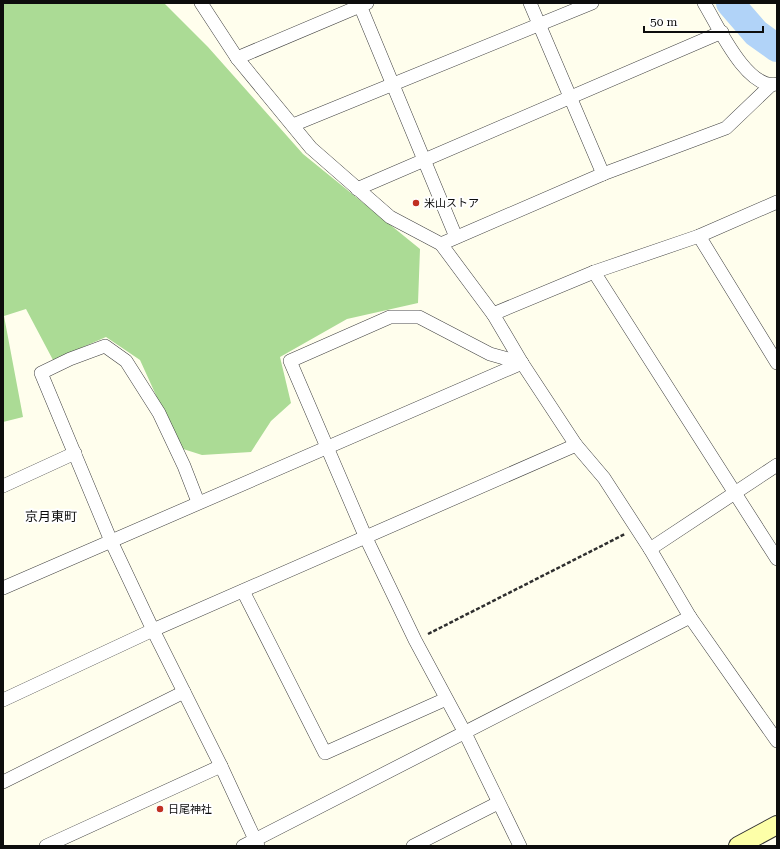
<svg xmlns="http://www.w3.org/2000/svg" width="780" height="849" font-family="'Roboto Serif','Noto Sans JP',serif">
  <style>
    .forest { fill: #abdb95 }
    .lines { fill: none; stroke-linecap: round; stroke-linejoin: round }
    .river { stroke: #b1d3f8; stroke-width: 28 }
    .minor-casing { stroke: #404040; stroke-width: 14 }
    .secondary-casing { stroke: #2f2f2f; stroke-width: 20 }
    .path { stroke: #2f2f2f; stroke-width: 2.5; stroke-dasharray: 4 2; stroke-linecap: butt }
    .minor { stroke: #fff; stroke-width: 13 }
    .secondary { stroke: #fdffa8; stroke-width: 18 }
    .poi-dot { fill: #c13022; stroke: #fff; stroke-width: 1.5 }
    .labels { text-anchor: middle; stroke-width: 4; stroke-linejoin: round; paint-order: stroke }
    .poi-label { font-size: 11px; fill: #0d0d0d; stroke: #fff; text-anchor: start }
    .quarter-label { font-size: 13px; fill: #0d0d0d; stroke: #fff }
  </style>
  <rect width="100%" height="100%" fill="#fffeed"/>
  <!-- forest -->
  <path class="forest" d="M3,3H164L208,47L303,154L420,249L418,303L347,319L280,357L291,403L271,421L251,452L202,455L180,448L140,360L106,337L53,360L26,309L4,316L23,417L3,422Z"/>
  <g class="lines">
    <!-- river -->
    <path class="river" d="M730,3L756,33L777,48"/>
    <!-- minor casing -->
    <g class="minor-casing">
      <g id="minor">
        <path d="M201,3L237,58L311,148L390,217L441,244L493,314L522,363L576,445L604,478L650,549L690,617L777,741"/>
        <path d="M359,3L456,237"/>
        <path d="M530,3L603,174"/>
        <path d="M704,3C717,24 747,91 777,84"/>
        <path d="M237,58L367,3"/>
        <path d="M293,125L592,3"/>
        <path d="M357,189L722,32"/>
        <path d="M699,236L777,363"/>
        <path d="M441,244L603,174L726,128L771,85"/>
        <path d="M594,272L777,559"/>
        <path d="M493,314L594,272L699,236L777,202"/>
        <path d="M3,486L75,453"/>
        <path d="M198,502L184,466L159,413L126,361L105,346L70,359L41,373L111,541L153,630L221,766L258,846"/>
        <path d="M650,549L777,465"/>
        <path d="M3,588L522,363"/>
        <path d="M243,591L325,753L446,699"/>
        <path d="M3,700L153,630L576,445"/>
        <path d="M3,782L184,692"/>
        <path d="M46,846L221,766"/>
        <path d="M243,846L690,617"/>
        <path d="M413,846L498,803"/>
        <path d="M520,846L465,733L415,640L366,538L290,361L390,317H419L490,354L522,363"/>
      </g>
    </g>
    <!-- secondary casing -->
    <g class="secondary-casing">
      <path id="secondary" d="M738,846L777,825"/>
    </g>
    <!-- path -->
    <path class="path" d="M428,634L625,534"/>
    <!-- minor -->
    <use href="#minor" class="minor"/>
    <!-- secondary -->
    <use href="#secondary" class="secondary"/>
  </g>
  <!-- markers -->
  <g class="poi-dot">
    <circle cx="416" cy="203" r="4"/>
    <circle cx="160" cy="809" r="4"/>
  </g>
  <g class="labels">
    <!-- poi labels -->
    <g class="poi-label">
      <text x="424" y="207">米山ストア</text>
      <text x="168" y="813">日尾神社</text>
    </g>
    <!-- quarter labels -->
    <g class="quarter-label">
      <text x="51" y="521">京月東町</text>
    </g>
  </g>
  <!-- border -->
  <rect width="780" height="849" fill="none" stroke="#0d0d0d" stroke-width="8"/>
  <!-- scale -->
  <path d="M644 26v6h119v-6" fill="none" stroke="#0d0d0d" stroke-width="2"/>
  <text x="650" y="26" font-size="12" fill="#0d0d0d" stroke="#ffffff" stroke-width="3" paint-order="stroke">50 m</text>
</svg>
